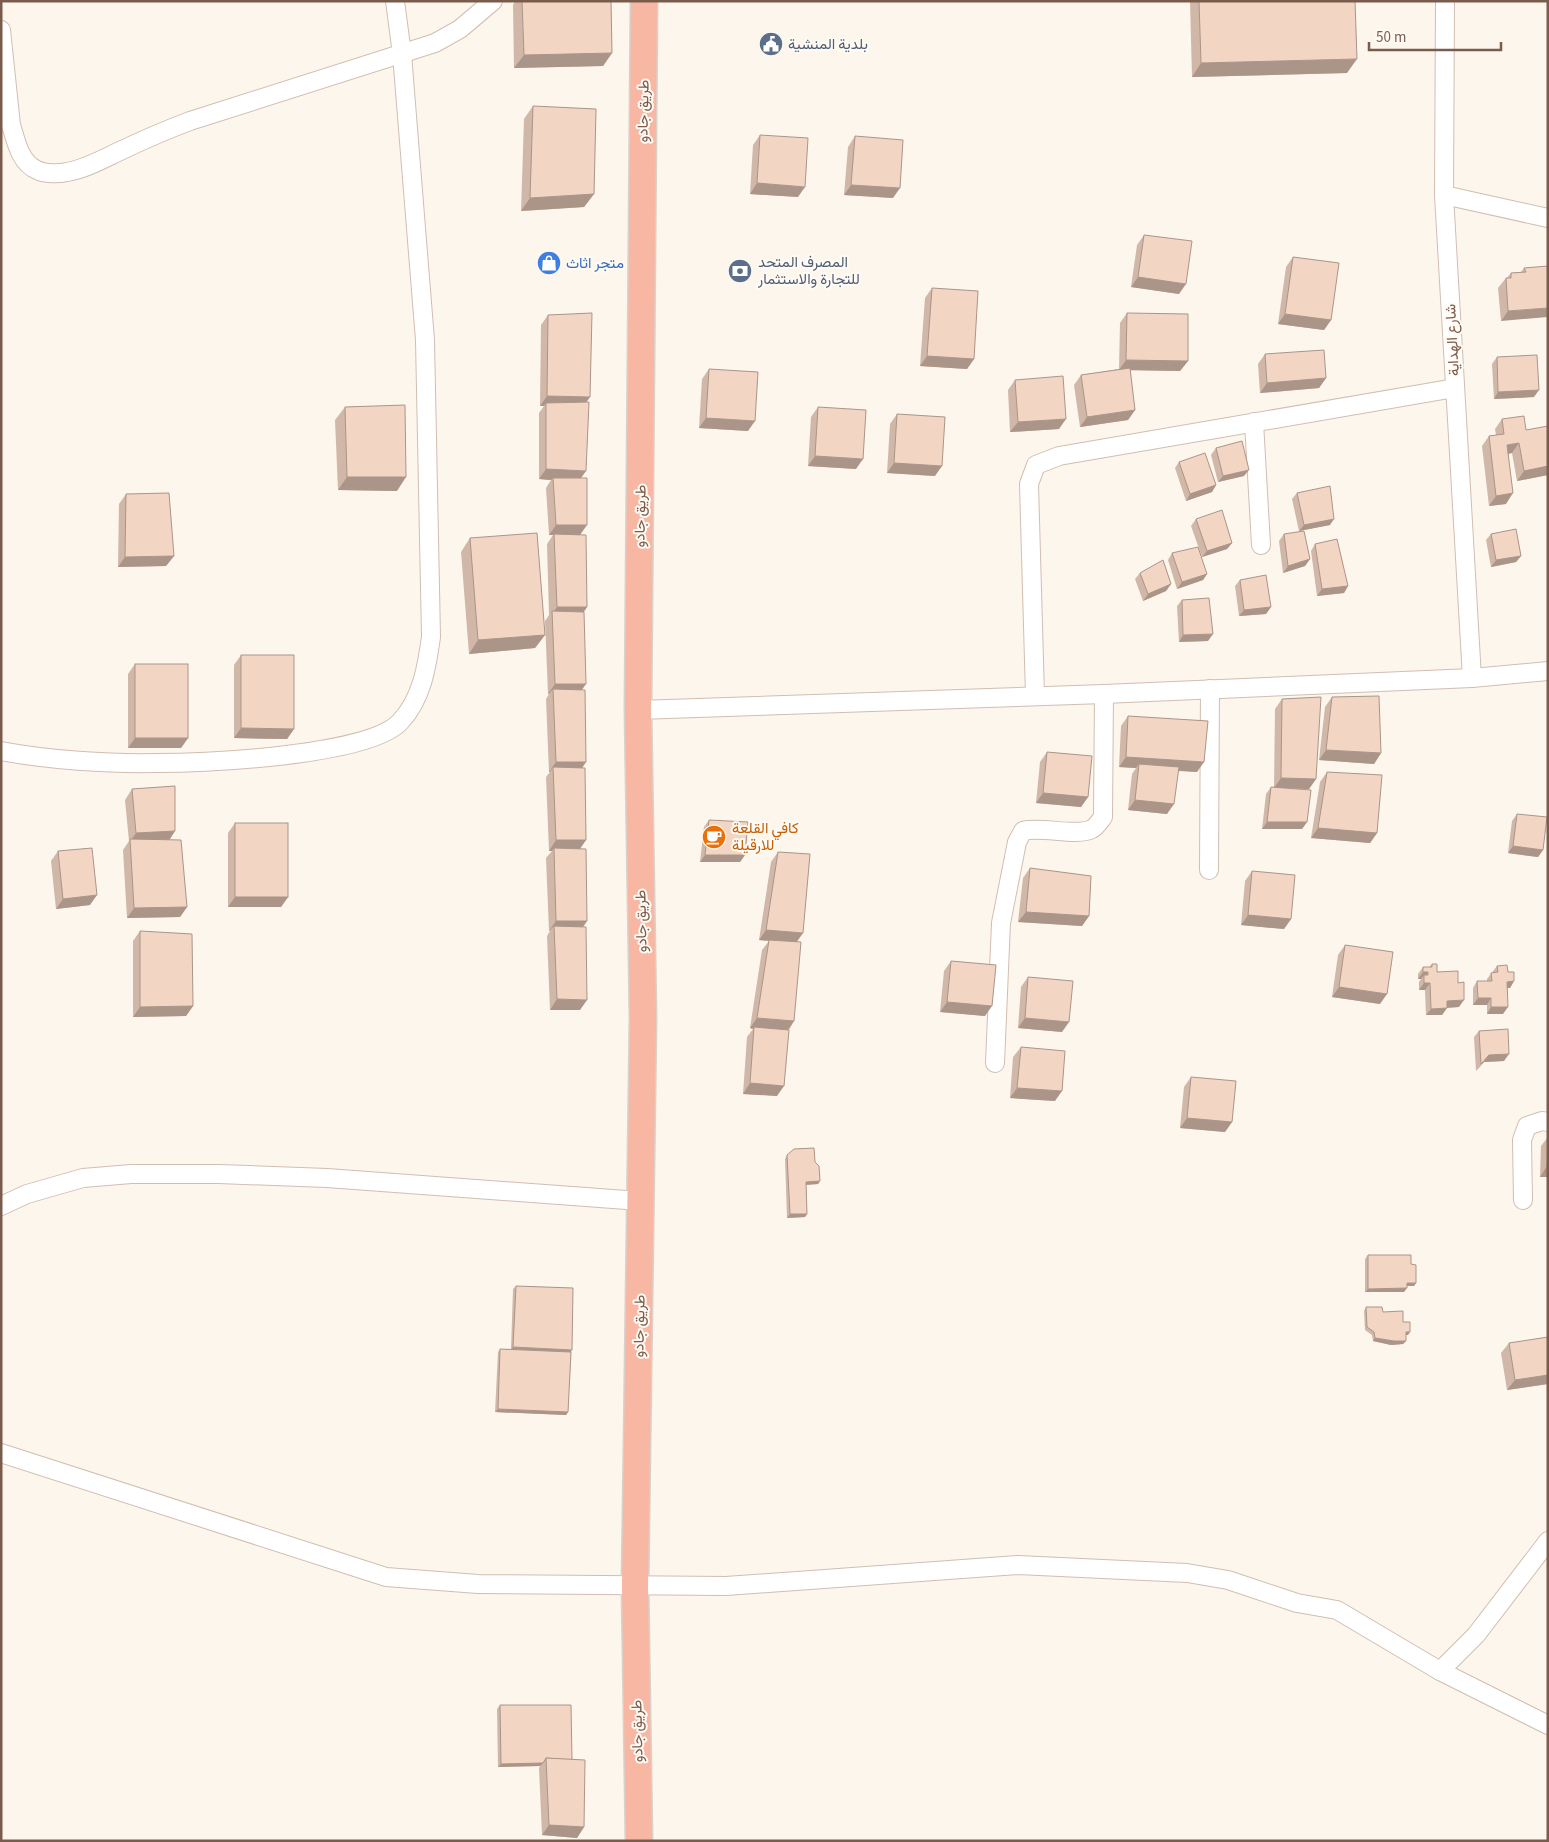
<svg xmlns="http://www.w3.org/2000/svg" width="1549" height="1842" font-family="'Source Sans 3',Vazirmatn,sans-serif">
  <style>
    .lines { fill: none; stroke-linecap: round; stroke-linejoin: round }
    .minor-casing { stroke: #d1beb0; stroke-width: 20 }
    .highway-casing { stroke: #dad1cd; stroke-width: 29 }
    .minor { stroke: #fff; stroke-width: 18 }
    .highway { stroke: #f7b7a3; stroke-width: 26 }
    .wall { fill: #d1b7a8 }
    .shaded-wall { fill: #aa9588 }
    .building { fill: #f3d5c3; stroke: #aa9588 }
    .labels { text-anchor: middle; stroke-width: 4; stroke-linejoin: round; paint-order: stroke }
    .service-label { font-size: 15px; fill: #4e5e75; stroke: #fffaf3; text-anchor: start }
    .street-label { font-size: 15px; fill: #7a5c4d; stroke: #fffaf3 }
    .shop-label { font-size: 15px; fill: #366cbe; stroke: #fffaf3; text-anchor: start }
    .food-label { font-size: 15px; fill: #c56008; stroke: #fffaf3; text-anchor: start }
  </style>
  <rect width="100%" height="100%" fill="#fdf6ec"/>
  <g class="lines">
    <!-- minor casing -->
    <g class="minor-casing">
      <g id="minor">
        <path d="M1445,1L1444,195L1472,678"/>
        <path d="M1,30L11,125C16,141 20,163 37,170C45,174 58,174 67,172C85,169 103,159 120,151C143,140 166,130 190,121L435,43L460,29L493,1"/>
        <path d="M1444,195L1548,218"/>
        <path d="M1254,422L1261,545"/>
        <path d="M1035,696L1029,484L1036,465L1059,456L1455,388"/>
        <path d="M638,710L1104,694L1472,678L1548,671"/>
        <path d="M1,751C48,760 109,764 156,763C206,763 368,756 400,722C422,699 427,666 431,637L425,340L402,54L395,1"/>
        <path d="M1209,870L1210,689"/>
        <path d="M995,1063L1001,923L1017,842L1023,831C1042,826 1077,837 1092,829C1096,827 1100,821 1103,817L1104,694"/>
        <path d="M1523,1200L1522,1140L1527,1126L1542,1121L1548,1122"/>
        <path d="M1,1206L27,1194L83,1178L131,1174H219L327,1178L640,1201"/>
        <path d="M1,1453L386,1577L478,1584L726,1586L1018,1565L1187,1573L1228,1580L1297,1603L1337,1610L1440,1671L1548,1725"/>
        <path d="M1440,1671L1476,1635L1548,1541"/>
      </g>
    </g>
    <!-- highway casing -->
    <g class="highway-casing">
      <path id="highway" d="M639,1841L635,1586L643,1018L638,710L644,1"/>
    </g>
    <!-- minor -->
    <use href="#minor" class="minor"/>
    <!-- highway -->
    <use href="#highway" class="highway"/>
  </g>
  <!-- wall -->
  <g class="wall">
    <path d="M515,1H611L612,53L603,66L514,68L513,5Z"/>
    <path d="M1190,1H1355L1347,73L1192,77Z"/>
    <path d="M533,106L594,194L584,207L521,211L524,119Z"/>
    <path d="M760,135L798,197L750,194L753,145Z"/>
    <path d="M855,136L893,198L844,195L848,147Z"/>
    <path d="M1144,235L1179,294L1131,287L1137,245Z"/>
    <path d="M1293,257L1331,320L1324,330L1278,324L1286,267Z"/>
    <path d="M1548,266L1501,321L1498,288L1506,278H1507L1511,273L1521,272L1524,268Z"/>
    <path d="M932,288L974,359L967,369L920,366L925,298Z"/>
    <path d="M1127,313L1188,361L1180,371L1130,370L1135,410L1128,420L1080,427L1074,385L1081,375L1119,369L1120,323Z"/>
    <path d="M548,315L587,402L581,478L580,535L587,607L584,612L582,690L586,762L582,768L586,840L580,849L587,921L583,927L580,1010H550L547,936L550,931H549L546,858L552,851H549L546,777L550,772H549L546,699L549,694H548L545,621L549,615L547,544L553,535H549L546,488L551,480L539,479V413L544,406H540L541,325Z"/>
    <path d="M1265,354L1326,378L1319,388L1260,393L1258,364Z"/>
    <path d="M1497,357L1534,397L1494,399L1492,364Z"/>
    <path d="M709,369L748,431L699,428L702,379Z"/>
    <path d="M1015,380L1059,429L1010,432L1008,390Z"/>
    <path d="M345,407L397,491L338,490L335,420Z"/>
    <path d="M818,407L856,469L808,466L811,417Z"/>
    <path d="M897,414L935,476L887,473L890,424Z"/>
    <path d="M1502,419L1526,430L1548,475L1517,481L1512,453L1509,454L1506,504L1489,506L1482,446L1489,436L1496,435L1495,429Z"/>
    <path d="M1216,448L1244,476L1218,482L1211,455Z"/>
    <path d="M1179,462L1216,485L1212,492L1186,501L1175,468Z"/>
    <path d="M1297,493L1330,525L1299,531L1292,499Z"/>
    <path d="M126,494L174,556L166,566L118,567L119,504Z"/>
    <path d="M1196,519L1232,543L1227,549L1202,557L1191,526Z"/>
    <path d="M1284,534L1310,559L1305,566L1283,573L1279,541Z"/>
    <path d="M1491,534L1521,556L1516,562L1491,567L1486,540Z"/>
    <path d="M470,538L545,635L535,648L469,654L461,552Z"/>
    <path d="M1315,544L1348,586L1344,593L1317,596L1311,551Z"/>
    <path d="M1172,553L1207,574L1203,580L1177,589L1168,560Z"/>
    <path d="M1140,573L1171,584L1166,591L1143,601L1135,579Z"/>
    <path d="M1240,580L1271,607L1266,614L1239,616L1235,586Z"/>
    <path d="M1182,600L1208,641L1179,642L1177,606Z"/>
    <path d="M241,655L294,729L287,739L234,738V665Z"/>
    <path d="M135,664L188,738L181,748H128V674Z"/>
    <path d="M1332,697L1381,753L1374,764L1319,760L1325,707Z"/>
    <path d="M1282,699L1316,779L1309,789L1285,788L1307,822L1302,829H1262L1266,794L1271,787L1274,788L1275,709Z"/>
    <path d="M1128,716L1197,772L1178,771L1167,814L1128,810L1132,774L1136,768L1119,767L1121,726Z"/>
    <path d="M1047,752L1088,797L1081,807L1036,803L1040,762Z"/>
    <path d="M1327,772L1377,833L1370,843L1311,838L1320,782Z"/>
    <path d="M132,789L175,831L169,840L187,907L180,917L127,918L123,850L129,841L125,800Z"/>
    <path d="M1517,814L1543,850L1538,857L1508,853L1512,821Z"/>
    <path d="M709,820L745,855L740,862H700L704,827Z"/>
    <path d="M235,823L288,897L281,907H228V833Z"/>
    <path d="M58,851L90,905L56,909L51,861Z"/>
    <path d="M778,852L797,942L794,1021L789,1030L777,1096L743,1094L747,1037L753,1029L750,1028L762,950L769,941L759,940L771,862Z"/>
    <path d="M1030,868L1089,916L1082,926L1018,922L1023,878Z"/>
    <path d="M1252,871L1291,919L1284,929L1241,925L1245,881Z"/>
    <path d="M140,931L193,1006L186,1016L133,1017V941Z"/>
    <path d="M1345,945L1380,1004L1332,997L1338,955Z"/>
    <path d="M951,961L985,1016L940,1012L944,971Z"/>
    <path d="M1432,964L1459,1007L1447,1008L1442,1015H1426L1425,990H1419V982L1421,979H1418V974L1423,967H1429Z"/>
    <path d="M1497,966L1508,972L1514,981L1510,988H1507L1503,1014H1487V1005H1473V988L1477,981H1487V979Z"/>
    <path d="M1028,977L1062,1032L1018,1028L1021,987Z"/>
    <path d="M1479,1031L1504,1061L1484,1062L1476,1071L1474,1037Z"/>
    <path d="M1021,1047L1055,1101L1010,1098L1013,1057Z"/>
    <path d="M1191,1077L1232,1122L1225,1132L1180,1128L1184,1087Z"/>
    <path d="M1548,1137V1177H1540L1541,1146Z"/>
    <path d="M787,1155L815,1162L820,1181L818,1184L806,1185L807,1214L805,1217L787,1218L785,1159Z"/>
    <path d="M1368,1255L1411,1264L1416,1283L1414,1286H1407L1404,1292H1365V1259Z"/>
    <path d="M516,1286L571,1352L568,1412L566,1415L495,1412L498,1352L500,1349H511L513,1289Z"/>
    <path d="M1366,1307L1383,1312L1403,1322L1408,1335H1406V1341L1403,1344L1391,1345L1373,1341L1372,1335L1365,1330L1364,1311Z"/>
    <path d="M1548,1337V1384L1507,1390L1501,1353L1509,1343Z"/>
    <path d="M500,1705L572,1760L584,1827L577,1838L542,1835L539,1768L540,1766L498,1767L497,1709Z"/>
  </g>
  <!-- shaded-wall -->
  <g class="shaded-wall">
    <path d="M612,53L603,66L514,68L524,55Z"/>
    <path d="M1357,59L1347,73L1192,77L1201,63Z"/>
    <path d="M757,183L805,187L798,197L750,194Z"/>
    <path d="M851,185L900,188L893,198L844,195Z"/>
    <path d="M594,194L584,207L521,211L530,198Z"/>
    <path d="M1138,277L1186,284L1179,294L1131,287Z"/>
    <path d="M1548,308V317L1501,321L1508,311Z"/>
    <path d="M1285,314L1331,320L1324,330L1278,324Z"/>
    <path d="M927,356L974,359L967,369L920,366Z"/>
    <path d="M1126,360L1188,361L1180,371L1119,370Z"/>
    <path d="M1326,378L1319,388L1260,393L1267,383Z"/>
    <path d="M1539,390L1534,397L1494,399L1498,392Z"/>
    <path d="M547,396L590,397L583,407L546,403L544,406H540Z"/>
    <path d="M1135,410L1128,420L1080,427L1087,417Z"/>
    <path d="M706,418L755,421L748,431L699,428Z"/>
    <path d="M1066,419L1059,429L1010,432L1018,422Z"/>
    <path d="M1519,443L1512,453L1500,455L1507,445Z"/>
    <path d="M815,456L863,459L856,469L808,466Z"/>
    <path d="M894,463L942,466L935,476L887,473Z"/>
    <path d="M1548,466V475L1517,481L1524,471Z"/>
    <path d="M546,469L586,471L579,481L553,478L551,480L539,479Z"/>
    <path d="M1249,470L1244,476L1218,482L1223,476Z"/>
    <path d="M347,477H406L397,491L338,490Z"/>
    <path d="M1216,485L1212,492L1186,501L1190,494Z"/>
    <path d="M1513,493L1506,504L1489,506L1496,496Z"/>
    <path d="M1334,519L1330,525L1299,531L1304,525Z"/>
    <path d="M556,525H587L580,535H549Z"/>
    <path d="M1232,543L1227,549L1202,557L1207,551Z"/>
    <path d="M174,556L166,566L118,567L125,557Z"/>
    <path d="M1521,556L1516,562L1491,567L1496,560Z"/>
    <path d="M1310,559L1305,566L1283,573L1288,566Z"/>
    <path d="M1207,574L1203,580L1177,589L1182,582Z"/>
    <path d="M1171,584L1166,591L1143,601L1148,594Z"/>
    <path d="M1348,586L1344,593L1317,596L1322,589Z"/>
    <path d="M557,607H587L580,617L553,613Z"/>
    <path d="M1271,607L1266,614L1239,616L1244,610Z"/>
    <path d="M1213,634L1208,641L1179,642L1183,635Z"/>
    <path d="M545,635L535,648L469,654L478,640Z"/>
    <path d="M555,684H586L579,694L553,689L549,694H548Z"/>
    <path d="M241,728L294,729L287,739L234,738Z"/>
    <path d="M135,738H188L181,748H128Z"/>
    <path d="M1326,750L1381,753L1374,764L1319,760Z"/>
    <path d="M1126,757L1204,762L1197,772L1139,768V764L1136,768L1119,767Z"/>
    <path d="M556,762H586L579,772L553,767L550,772H549Z"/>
    <path d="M1281,778L1316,779L1309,789L1274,788Z"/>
    <path d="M1043,793L1088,797L1081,807L1036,803Z"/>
    <path d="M1135,800L1174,804L1167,814L1128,810Z"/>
    <path d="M1267,822H1307L1302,829H1262Z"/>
    <path d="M1318,828L1377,833L1370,843L1311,838Z"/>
    <path d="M175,831L168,842H130L136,833Z"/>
    <path d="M556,840H586L579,850L554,848L552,851H549Z"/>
    <path d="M1513,846L1543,850L1538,857L1508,853Z"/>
    <path d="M705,855H745L740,862H700Z"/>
    <path d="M97,895L90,905L56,909L63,899Z"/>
    <path d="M235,897H288L281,907H228Z"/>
    <path d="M187,907L180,917L127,918L134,908Z"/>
    <path d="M1026,912L1089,916L1082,926L1018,922Z"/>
    <path d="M1248,915L1291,919L1284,929L1241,925Z"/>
    <path d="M556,921H587L580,931L554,926L549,931Z"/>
    <path d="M766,930L803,933L796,943L759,940Z"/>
    <path d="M1423,972H1428L1424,979V975L1421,979H1418Z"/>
    <path d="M1514,981L1510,988H1502L1507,982Z"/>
    <path d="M1424,983H1430L1425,990H1419Z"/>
    <path d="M1339,987L1387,994L1380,1004L1332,997Z"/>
    <path d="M1478,998H1491L1487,1005H1473Z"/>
    <path d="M557,999L587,1000L580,1010H550Z"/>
    <path d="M1464,1000L1459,1007L1442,1008L1447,1001Z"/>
    <path d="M947,1002L992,1006L985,1016L940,1012Z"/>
    <path d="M193,1006L186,1016L133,1017L140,1007Z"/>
    <path d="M1491,1007H1508L1503,1014H1487Z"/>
    <path d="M1447,1008L1442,1015H1426L1431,1009Z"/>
    <path d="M757,1018L794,1021L787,1031L754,1027L753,1029L750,1028Z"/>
    <path d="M1025,1018L1069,1022L1062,1032L1018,1028Z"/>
    <path d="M1509,1054L1504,1061L1484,1062L1476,1071L1489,1055Z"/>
    <path d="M750,1083L784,1086L777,1096L743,1094Z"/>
    <path d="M1017,1088L1062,1091L1055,1101L1010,1098Z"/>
    <path d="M1187,1118L1232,1122L1225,1132L1180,1128Z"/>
    <path d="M1547,1166H1548V1177H1540Z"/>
    <path d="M820,1181L818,1184L803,1185L806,1182Z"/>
    <path d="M790,1214H807L805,1217L787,1218Z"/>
    <path d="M1407,1283H1416L1414,1286H1404Z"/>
    <path d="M1407,1288L1404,1292H1365L1368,1289Z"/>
    <path d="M1406,1332H1410L1408,1335H1403Z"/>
    <path d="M1375,1338L1406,1341L1403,1344L1391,1345L1373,1341Z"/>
    <path d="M513,1347L572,1350L570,1353L511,1350Z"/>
    <path d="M1548,1375V1384L1507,1390L1515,1380Z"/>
    <path d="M498,1409L568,1412L566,1415L495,1412Z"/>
    <path d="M543,1763L540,1766L498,1767L501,1764Z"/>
    <path d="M549,1825L584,1827L577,1838L542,1835Z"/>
  </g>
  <!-- building -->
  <g class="building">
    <path d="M522,1H611L612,53L524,55Z"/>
    <path d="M1199,1H1355L1357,59L1201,63Z"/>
    <path d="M533,106L596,109L594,194L530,198Z"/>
    <path d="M760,135L808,138L805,187L757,183Z"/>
    <path d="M855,136L903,140L900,188L851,185Z"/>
    <path d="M1144,235L1192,241L1186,284L1138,277Z"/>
    <path d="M1293,257L1339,263L1331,320L1285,314Z"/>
    <path d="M1548,266V308L1508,311L1506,278H1511V273L1526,272L1524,268Z"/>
    <path d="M932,288L978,291L974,359L927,356Z"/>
    <path d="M592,313L590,397L547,396L548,315Z"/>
    <path d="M1127,313L1188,314V361L1126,360Z"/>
    <path d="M1324,350L1326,378L1267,383L1265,354Z"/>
    <path d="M1537,355L1539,390L1498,392L1497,357Z"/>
    <path d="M1130,368L1135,410L1087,417L1081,375Z"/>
    <path d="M709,369L758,372L755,421L706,418Z"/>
    <path d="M1063,376L1066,419L1018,422L1015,380Z"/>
    <path d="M589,402L586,471L546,469V403Z"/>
    <path d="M405,405L406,477H347L345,407Z"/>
    <path d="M818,407L866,410L863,459L815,456Z"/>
    <path d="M897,414L945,417L942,466L894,463Z"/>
    <path d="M1524,416L1526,430L1548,426V466L1524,471L1519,443L1507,445L1513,493L1496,496L1489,436L1504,434L1502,419Z"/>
    <path d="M1242,441L1249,470L1223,476L1216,448Z"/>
    <path d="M1205,453L1216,485L1190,494L1179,462Z"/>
    <path d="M553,478H587V525H556Z"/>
    <path d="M1330,486L1334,519L1304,525L1297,493Z"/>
    <path d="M169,493L174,556L125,557L126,494Z"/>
    <path d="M1222,510L1232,543L1207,551L1196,519Z"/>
    <path d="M1516,529L1521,556L1496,560L1491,534Z"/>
    <path d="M1304,531L1310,559L1288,566L1284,534Z"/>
    <path d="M537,533L545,635L478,640L470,538Z"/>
    <path d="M554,534L586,535L587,607H557Z"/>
    <path d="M1337,539L1348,586L1322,589L1315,544Z"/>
    <path d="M1198,547L1207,574L1182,582L1172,553Z"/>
    <path d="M1163,560L1171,584L1148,594L1140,573Z"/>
    <path d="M1266,575L1271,607L1244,610L1240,580Z"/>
    <path d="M1209,598L1213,634L1183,635L1182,600Z"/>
    <path d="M552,611L584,612L586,684H555Z"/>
    <path d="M241,655H294V729L241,728Z"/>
    <rect x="135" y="664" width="53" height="74"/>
    <path d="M553,689L585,690L586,762H556Z"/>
    <path d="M1379,696L1381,753L1326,750L1332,697Z"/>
    <path d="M1321,697L1316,779L1281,778L1282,699Z"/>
    <path d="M1128,716L1208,721L1204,762L1126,757Z"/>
    <path d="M1047,752L1092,756L1088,797L1043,793Z"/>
    <path d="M1139,764L1179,767L1174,804L1135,800Z"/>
    <path d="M553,767L585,768L586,840H556Z"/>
    <path d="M1327,772L1382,775L1377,833L1318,828Z"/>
    <path d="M175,786V831L136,833L132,789Z"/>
    <path d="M1271,787L1311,790L1307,822H1267Z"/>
    <path d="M1517,814L1547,817L1543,850L1513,846Z"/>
    <path d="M709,820L748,822L745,855H705Z"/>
    <rect x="235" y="823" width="53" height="74"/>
    <path d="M130,839L181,840L187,907L134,908Z"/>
    <path d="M92,848L97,895L63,899L58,851Z"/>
    <path d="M554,848L586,849L587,921H556Z"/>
    <path d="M778,852L810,854L803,933L766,930Z"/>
    <path d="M1030,868L1091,876L1089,916L1026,912Z"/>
    <path d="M1252,871L1295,875L1291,919L1248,915Z"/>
    <path d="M554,926L586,927L587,1000L557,999Z"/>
    <path d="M140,931L192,934L193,1006L140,1007Z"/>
    <path d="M769,940L801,942L794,1021L757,1018Z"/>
    <path d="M1345,945L1393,952L1387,994L1339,987Z"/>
    <path d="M951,961L996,965L992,1006L947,1002Z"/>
    <path d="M1432,964H1437V972L1458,971V983L1464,982V1000L1447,1001V1008L1431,1009L1430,983H1424V975H1428V972H1423V967H1432Z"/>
    <path d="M1507,965L1508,972H1514V981L1507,982L1508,1007H1491V998H1478L1477,981H1492L1491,973L1498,972L1497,966Z"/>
    <path d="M1028,977L1073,981L1069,1022L1025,1018Z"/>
    <path d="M754,1027L789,1030L784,1086L750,1083Z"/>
    <path d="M1508,1029L1509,1054L1489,1055L1481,1064L1479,1031Z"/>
    <path d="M1021,1047L1065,1051L1062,1091L1017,1088Z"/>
    <path d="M1191,1077L1236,1081L1232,1122L1187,1118Z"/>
    <path d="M814,1148L815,1162L819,1166L820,1181L806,1182L807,1214H790L787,1155L794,1149Z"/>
    <path d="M1548,1149V1166H1547Z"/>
    <path d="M1368,1255H1411V1264L1416,1265V1283H1407V1288L1368,1289Z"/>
    <path d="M516,1286L573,1288L572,1350L513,1347Z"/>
    <path d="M1366,1307H1382L1383,1312L1403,1311V1322H1410V1332H1406V1341H1394L1375,1338L1374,1332L1367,1327Z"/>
    <path d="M1548,1337V1375L1515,1380L1509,1343Z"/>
    <path d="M500,1349L571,1352L568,1412L498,1409Z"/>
    <path d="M500,1705H571L572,1760L546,1758L543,1763L501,1764Z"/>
    <path d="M546,1758L585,1760L584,1827L549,1825Z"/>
  </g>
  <!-- icons -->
  <defs>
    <g id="civic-disc" transform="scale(1.25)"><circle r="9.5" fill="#5c6f8a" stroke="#fffaf3"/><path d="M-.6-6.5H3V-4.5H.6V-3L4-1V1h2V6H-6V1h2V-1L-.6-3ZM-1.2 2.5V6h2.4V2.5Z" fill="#fff"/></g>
    <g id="shop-disc" transform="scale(1.25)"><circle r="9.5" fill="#3f7fe0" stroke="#fffaf3"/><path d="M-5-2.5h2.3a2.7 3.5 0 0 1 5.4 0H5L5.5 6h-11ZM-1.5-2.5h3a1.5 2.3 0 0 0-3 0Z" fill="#fff"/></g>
    <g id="bank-disc" transform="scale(1.25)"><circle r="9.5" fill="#5c6f8a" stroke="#fffaf3"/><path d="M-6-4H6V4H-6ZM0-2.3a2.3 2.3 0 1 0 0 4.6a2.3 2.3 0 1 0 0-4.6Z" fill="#fff"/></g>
    <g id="cafe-disc" transform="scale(1.25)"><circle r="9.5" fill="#e8710a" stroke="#fffaf3"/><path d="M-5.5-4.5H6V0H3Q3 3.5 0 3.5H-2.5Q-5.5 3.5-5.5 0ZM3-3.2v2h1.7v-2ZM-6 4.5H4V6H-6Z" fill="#fff"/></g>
  </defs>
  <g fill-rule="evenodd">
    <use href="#civic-disc" x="771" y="44"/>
    <use href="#shop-disc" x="549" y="263"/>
    <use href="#bank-disc" x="740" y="271"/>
    <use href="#cafe-disc" x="714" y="837"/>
  </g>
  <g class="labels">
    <!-- service labels -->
    <g class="service-label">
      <text x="788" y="49">بلدية المنشية</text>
      <text x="758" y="267">المصرف المتحد<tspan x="758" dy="17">للتجارة والاستثمار</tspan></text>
    </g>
    <!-- street labels -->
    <g class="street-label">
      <text transform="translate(643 111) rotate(-89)" y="5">طريق جادو</text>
      <text transform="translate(1452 340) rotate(-93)" y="5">شارع الهداية</text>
      <text transform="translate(640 516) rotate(-89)" y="5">طريق جادو</text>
      <text transform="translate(641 921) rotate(-91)" y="5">طريق جادو</text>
      <text transform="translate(639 1326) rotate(-89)" y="5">طريق جادو</text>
      <text transform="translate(637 1731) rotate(-91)" y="5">طريق جادو</text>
    </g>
    <!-- shop labels -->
    <g class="shop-label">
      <text x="566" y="268">متجر اثاث</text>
    </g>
    <!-- food labels -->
    <g class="food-label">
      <text x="732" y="833">كافي القلعة<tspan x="732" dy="17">للارقيلة</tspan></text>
    </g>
  </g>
  <!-- border -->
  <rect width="1549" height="1842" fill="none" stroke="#7a5c4d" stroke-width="5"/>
  <!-- scale -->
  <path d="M1369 42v8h132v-8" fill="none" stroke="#7a5c4d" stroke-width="2.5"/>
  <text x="1376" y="42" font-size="15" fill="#7a5c4d" stroke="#fffaf3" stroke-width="4" paint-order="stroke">50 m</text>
</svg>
